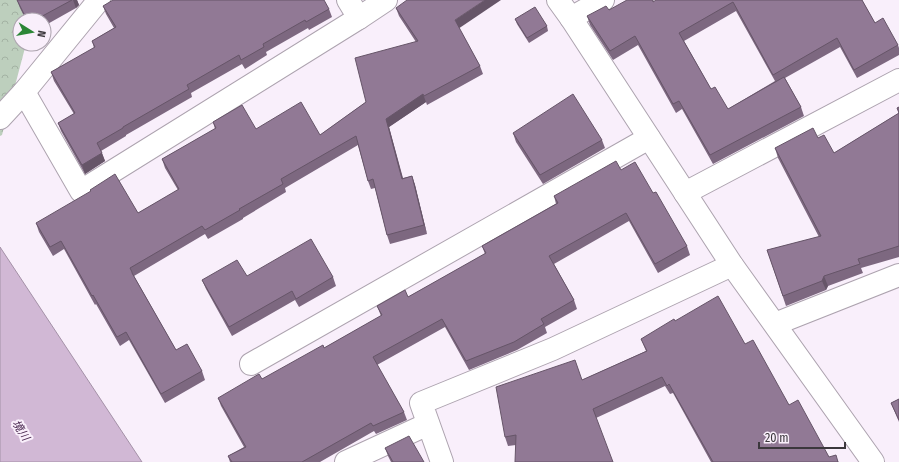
<svg xmlns="http://www.w3.org/2000/svg" width="899" height="462" font-family="'Fira Sans Condensed','Noto Sans JP',sans-serif">
  <style>
    .park { fill: url(#park-crowns) }
    .water { fill: #d1b8d5; stroke: #a491a7 }
    .lines { fill: none; stroke-linecap: round; stroke-linejoin: round }
    .minor-casing { stroke: #ada3af; stroke-width: 24 }
    .minor { stroke: #fff; stroke-width: 22 }
    .wall { fill: #7d6880; fill-rule: evenodd }
    .shaded-wall { fill: #665568 }
    .building { fill: #917995; stroke: #665568 }
    .labels { text-anchor: middle; stroke-width: 4; stroke-linejoin: round; paint-order: stroke }
    .water-label { font-size: 11px; font-style: italic; fill: #49274f; stroke: #f9effb }
  </style>
  <defs>
    <pattern id="park-crowns" width="20" height="18" patternUnits="userSpaceOnUse"><rect width="20" height="18" fill="#bdcfbd"/><path d="M2 6a3 3 0 1 1 6 0M12 15a3 3 0 1 1 6 0" fill="none" stroke="#a3b2a3"/></pattern>
  </defs>
  <rect width="100%" height="100%" fill="#f9effb"/>
  <!-- park -->
  <path class="park" d="M0,0H19L29,20H20V44H26L2,135L0,136Z"/>
  <!-- water -->
  <path class="water" d="M0,247L142,462H0Z"/>
  <g class="lines">
    <!-- minor casing -->
    <g class="minor-casing">
      <g id="minor">
        <path d="M348,0L359,18"/>
        <path d="M558,0L571,18L732,265L873,462"/>
        <path d="M571,18L603,0"/>
        <path d="M24,92L81,191L359,18L386,0"/>
        <path d="M0,118L24,92L99,0"/>
        <path d="M685,193L899,80"/>
        <path d="M775,324L899,275"/>
        <path d="M251,364L649,138"/>
        <path d="M346,462L428,424"/>
        <path d="M442,462L421,403L553,349L732,265"/>
      </g>
    </g>
    <!-- minor -->
    <use href="#minor" class="minor"/>
  </g>
  <!-- wall -->
  <g class="wall">
    <path d="M17,0H77L79,5L76,8L44,26V20H26L20,8Z"/>
    <path d="M862,0L875,23L898,45L899,48V55L857,78L840,47L785,78L801,107L804,116L713,164L682,109L676,113L638,45L613,60L590,25L587,16L609,10L653,2ZM736,11L775,81L728,109L711,89L684,41Z"/>
    <path d="M103,6L329,9L332,17L309,30L308,28L266,52L267,55L245,69L242,64L191,93L192,97L126,135V136L101,151L105,161L85,174L61,131L58,123L74,114L54,81L51,72L94,48L92,41L114,28L106,14Z"/>
    <path d="M396,8L459,28L480,66L483,74L427,105L426,102L389,127L403,178L412,176L415,185L427,234L390,244L387,235L375,188L371,189L368,181L358,145L285,188L286,192L243,218V219L208,239L205,234L134,276L176,350L202,371L205,380L165,403L129,340L120,346L96,304L95,305L64,249L53,256L39,232L36,223L138,213L178,190L165,168L162,159L215,129L213,122L256,129L320,135L366,102L416,42L399,16Z"/>
    <path d="M515,19L547,26L548,31L529,43L517,24Z"/>
    <path d="M899,107V257L861,268L863,273L828,286L826,290L786,306L767,250L819,237L778,158L775,148L818,138L834,153L899,113L897,108Z"/>
    <path d="M513,133L602,140L605,148L543,184L516,142Z"/>
    <path d="M621,170L653,193L687,246L690,255L658,273L629,221L554,264L574,300L577,309L545,327L547,333L517,350L469,370L445,327L377,365L404,412L407,420L376,434L374,431L320,462H230L228,456L244,447L221,406L218,398L262,379L324,348L381,316L377,306L408,297L485,254L482,246L556,204L554,196Z"/>
    <path d="M247,276L333,277L336,286L299,307L295,300L232,336L206,289L202,280Z"/>
    <path d="M675,321L745,344L789,405L829,457L839,462H711L673,393L670,394L665,386L596,418L516,445L508,446L505,437L582,380L646,351L641,339Z"/>
    <path d="M899,399V422L891,403Z"/>
    <path d="M385,448L424,462H391L388,456Z"/>
  </g>
  <!-- shaded-wall -->
  <g class="shaded-wall">
    <path d="M73,0H77L79,5L76,8Z"/>
    <path d="M485,0H501L458,29L455,20Z"/>
    <path d="M423,94L426,102L389,127L405,187L402,179L386,119Z"/>
    <path d="M102,153L105,161L85,174L82,165Z"/>
    <path d="M412,176L415,185L427,234L424,225Z"/>
    <path d="M824,276L828,286L826,290L822,281Z"/>
  </g>
  <!-- building -->
  <g class="building">
    <path d="M17,0H72L35,20H27Z"/>
    <path d="M113,0H324L329,9L306,22L305,20L263,44L264,47L241,60L239,55L187,85L189,89L123,127V128L97,143L102,153L82,165L58,123L75,113L51,72L95,47L92,41L116,27L103,6Z"/>
    <path d="M407,0H485L455,20L480,66L424,96L423,94L386,119L402,179L412,176L424,225L387,235L373,179L368,181L356,136L281,179L283,184L239,209L240,210L205,230L202,226L130,268L132,272V273L176,350L187,344L202,371L161,394L126,332L117,337L93,295L92,296L61,241L50,247L36,223L91,191L90,190L115,174L138,213L179,189L162,159L216,128L213,122L242,105L256,129L301,102L320,135L366,102L355,58L418,41L396,8Z"/>
    <path d="M627,0H653V2L656,0H862L875,23L883,18L898,45L854,70L837,38L773,75L733,2L679,33L711,89L715,87L728,109L784,77L801,107L710,155L679,101L673,104L635,36L610,51L587,16L606,6L609,10Z"/>
    <path d="M535,7L547,26L527,38L515,19Z"/>
    <path d="M573,94L602,140L540,175L513,133Z"/>
    <path d="M899,107V113L897,108Z"/>
    <path d="M899,113V246L858,259L860,264L824,276L822,281L783,296L767,250L821,236L775,148L813,128L818,138L824,135L834,153Z"/>
    <path d="M616,161L621,170L635,162L653,193L656,192L687,246L655,264L626,213L549,256L574,300L541,319L544,324L514,342L466,361L442,319L373,357L404,412L373,426L371,423L302,462H232L228,456L246,447L218,398L259,374L262,379L323,345L324,348L382,315L377,306L405,290L408,297L486,253L482,246L558,203L554,196Z"/>
    <path d="M311,239L333,277L296,299L292,291L229,327L202,280L237,260L247,276Z"/>
    <path d="M718,296L745,344L753,340L789,405L798,400L829,457L836,455L838,462H713L669,384L667,386L662,377L593,409L613,462H515L516,435L505,437L496,387L575,360L582,380L647,351L641,339L674,319L675,321Z"/>
    <path d="M899,399V420L891,403Z"/>
    <path d="M409,436L424,462H393L385,448Z"/>
  </g>
  <g class="labels">
    <!-- water labels -->
    <g class="water-label">
      <text transform="translate(21 430) rotate(57)" y="4">境川</text>
    </g>
  </g>
  <!-- north arrow -->
  <g transform="translate(32 32) rotate(101)"><circle r="19" fill="#f9effb" stroke="#ada5af"/>
  <path d="M0-3L7 15L0 10L-7 15Z" fill="#2b8636"/>
  <text y="-6" font-size="11" font-weight="bold" text-anchor="middle" fill="#3b373c">N</text>
  </g>
  <!-- scale -->
  <path d="M759 442v6h86v-6" fill="none" stroke="#3b373c" stroke-width="2"/>
  <text x="765" y="442" font-size="12" fill="#3b373c" stroke="#f9effb" stroke-width="3" paint-order="stroke">20 m</text>
</svg>
